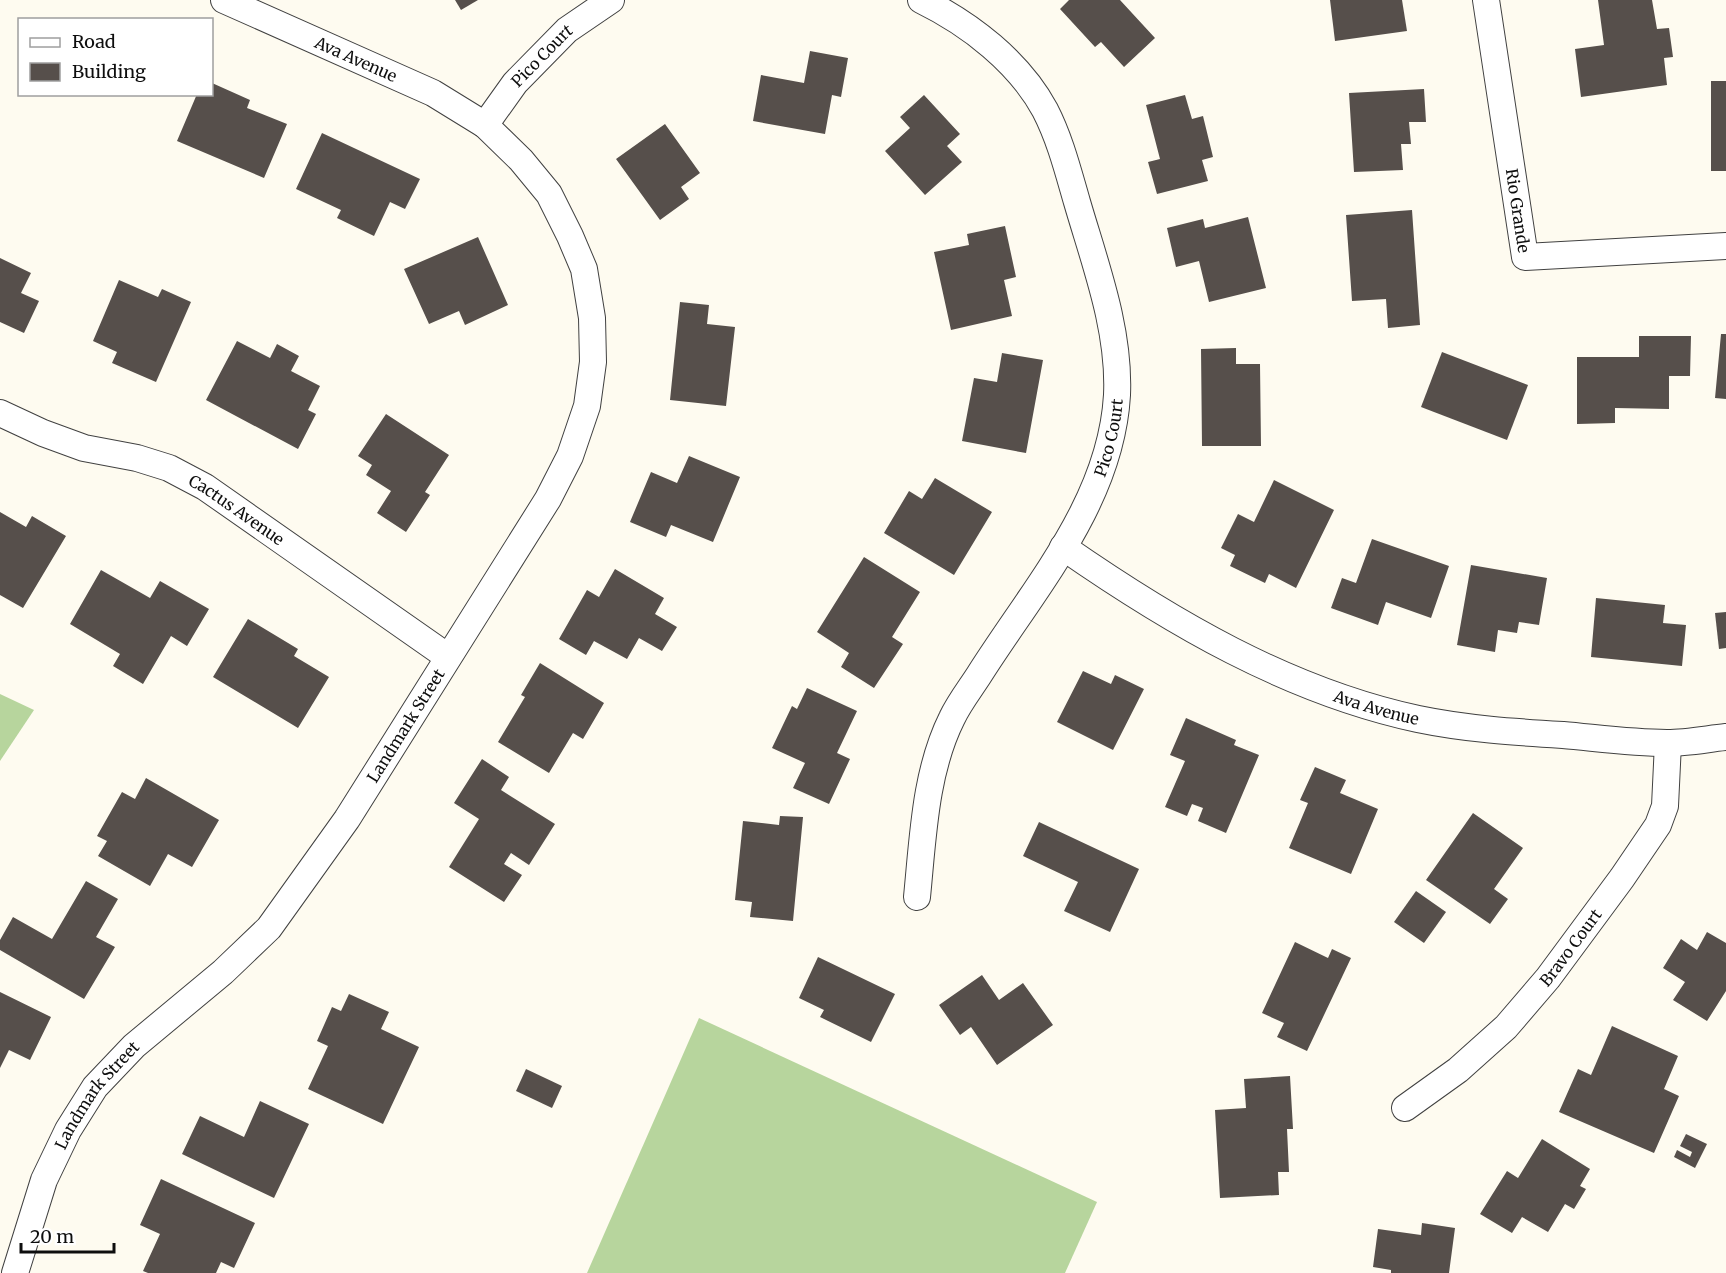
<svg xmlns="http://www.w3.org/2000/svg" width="1726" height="1273" font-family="Merriweather,serif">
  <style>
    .forest { fill: #b7d59d }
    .building { fill: #564f4b }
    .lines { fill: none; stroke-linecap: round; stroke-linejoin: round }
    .street-casing { stroke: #414141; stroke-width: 28 }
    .street { stroke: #fff; stroke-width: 26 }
    .labels { text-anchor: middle; stroke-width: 6; stroke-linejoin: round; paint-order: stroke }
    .street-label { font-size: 16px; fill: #0e0e0e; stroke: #fff }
  </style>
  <rect width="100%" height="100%" fill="#fefbf0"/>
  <!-- forest -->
  <g class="forest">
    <path d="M0,694L34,710L0,761Z"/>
    <path d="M699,1018L1097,1202L1065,1273H587Z"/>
  </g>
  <!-- building -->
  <g class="building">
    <path d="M455,0H478L461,10Z"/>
    <path d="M1069,0H1120L1155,38L1124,67L1101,42L1095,47L1060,9Z"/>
    <path d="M1330,0H1402L1407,31L1335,41Z"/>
    <path d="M1598,0H1652L1657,29L1669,28L1673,57L1664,58L1667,85L1581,97L1575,49L1604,45Z"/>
    <path d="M810,51L848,58L841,97L832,95L825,134L753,121L761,75L804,83Z"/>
    <rect x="1711" y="81" width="15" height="90"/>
    <path d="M212,83L250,100L247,108L287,124L264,178L177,141L197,94H212Z"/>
    <path d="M1424,89L1426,122H1409L1411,144H1401L1403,170L1354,172L1349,93Z"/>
    <path d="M924,95L960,134L947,146L962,162L925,195L885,151L910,128L900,117Z"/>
    <path d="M1185,95L1192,119L1203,116L1213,157L1202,160L1208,181L1157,194L1148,162L1160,159L1146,105Z"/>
    <path d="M665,124L700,173L681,187L689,199L660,220L616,159Z"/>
    <path d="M322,133L420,179L405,209L390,202L374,236L337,218L341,210L296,189Z"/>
    <path d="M1412,210L1420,325L1388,328L1386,299L1352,301L1346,215Z"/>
    <path d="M1248,217L1266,288L1209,302L1199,261L1176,267L1167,228L1203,219L1205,228Z"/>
    <path d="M1005,226L1016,277L1004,280L1012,316L951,330L934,252L969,245L967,234Z"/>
    <path d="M478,237L508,305L465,325L459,311L429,324L404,269Z"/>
    <path d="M0,258L31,273L21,293L39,301L24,333L0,322Z"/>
    <path d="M119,280L158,297L162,289L191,302L156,382L112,363L117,352L93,341Z"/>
    <path d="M680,302L709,305L707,324L735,327L726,406L670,400Z"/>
    <path d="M1721,334H1726V399L1715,398Z"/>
    <path d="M1639,336H1691L1690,376H1669V409L1615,408V423L1577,424V357H1639Z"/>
    <path d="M237,341L270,358L277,344L299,356L291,371L320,386L308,410L316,414L298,449L206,400Z"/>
    <path d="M1236,348V364H1260L1261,446H1202L1201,349Z"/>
    <path d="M1442,352L1528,385L1507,440L1421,407Z"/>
    <path d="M1002,353L1043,360L1026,453L962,441L974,378L997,382Z"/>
    <path d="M386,414L449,455L425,492L430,495L406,532L377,513L391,491L366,475L372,465L358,456Z"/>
    <path d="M689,456L740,477L713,542L671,525L666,537L630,522L651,472L677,483Z"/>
    <path d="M935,478L992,512L954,575L884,533L909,491L922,499Z"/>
    <path d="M1274,480L1334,510L1296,588L1269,574L1265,583L1230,566L1235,555L1221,548L1238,514L1254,522Z"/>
    <path d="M0,512L26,527L32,516L66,536L23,608L0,595Z"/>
    <path d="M1372,539L1449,566L1431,618L1386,602L1378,625L1331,608L1342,578L1356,583Z"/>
    <path d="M864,557L920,592L892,637L903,644L874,688L841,667L849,653L817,632Z"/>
    <path d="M1471,565L1547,578L1539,625L1519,622L1517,633L1498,630L1495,652L1457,645Z"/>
    <path d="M615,569L664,598L655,614L677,627L662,651L639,638L627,659L594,641L586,655L559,639L587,590L599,597Z"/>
    <path d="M101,570L150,598L160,581L209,609L187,646L171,636L143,684L113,666L120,654L70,624Z"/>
    <path d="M1596,598L1665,605L1663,623L1686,625L1682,666L1591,657Z"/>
    <path d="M1726,612V648L1719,649L1715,613Z"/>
    <path d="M248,619L298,649L294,656L329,677L298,728L213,677Z"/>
    <path d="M540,663L604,703L583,739L573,733L549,773L498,742L525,697L521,695Z"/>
    <path d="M1083,671L1111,684L1115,675L1144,689L1113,750L1057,722Z"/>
    <path d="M807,688L857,711L837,753L850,759L829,804L793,788L805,763L772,748L792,706L797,709Z"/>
    <path d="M1186,718L1236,740L1234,745L1259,755L1226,833L1198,821L1203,808L1192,804L1187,816L1165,807L1185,761L1170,755Z"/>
    <path d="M482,759L509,777L501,790L555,824L529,865L511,853L504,864L522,875L504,902L449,867L479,819L454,803Z"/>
    <path d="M1315,767L1346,780L1340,793L1378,809L1351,874L1289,848L1308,803L1300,800Z"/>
    <path d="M146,778L219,820L192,867L168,854L150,886L98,856L107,841L97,836L122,792L135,799Z"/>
    <path d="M1473,813L1523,848L1494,889L1508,899L1490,924L1426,880Z"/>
    <path d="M780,816L803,817L793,921L750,917L752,902L735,900L743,821L779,825Z"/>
    <path d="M1039,822L1139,869L1110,932L1064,911L1078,882L1023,856Z"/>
    <path d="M86,881L118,899L96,937L115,947L84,999L0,950V940L13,917L52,939Z"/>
    <path d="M1416,891L1446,912L1424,943L1394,922Z"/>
    <path d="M1707,932L1726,943V991L1707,1021L1673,1000L1685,982L1663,968L1681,939L1697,950Z"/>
    <path d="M1295,942L1328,958L1332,949L1351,958L1307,1051L1277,1037L1284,1023L1262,1013Z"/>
    <path d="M818,957L895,994L871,1042L820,1017L824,1010L799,998Z"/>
    <path d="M982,975L999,1000L1023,983L1053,1025L997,1065L971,1027L960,1035L939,1005Z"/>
    <path d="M0,992L51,1017L30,1060L9,1050L0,1068Z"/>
    <path d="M349,994L389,1012L381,1029L419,1047L383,1124L308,1089L328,1046L317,1041L332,1007L341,1011Z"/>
    <path d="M1612,1026L1678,1056L1664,1089L1679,1096L1654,1153L1559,1112L1578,1069L1591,1075Z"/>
    <path d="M526,1069L562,1086L552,1108L516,1091Z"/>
    <path d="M1290,1076L1293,1129H1287L1289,1172H1278L1279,1195L1220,1198L1215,1110L1246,1108L1244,1079Z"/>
    <path d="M260,1101L309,1124L274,1198L182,1154L200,1116L244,1137Z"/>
    <path d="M1686,1134L1707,1144L1695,1168L1674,1157L1677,1150L1690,1157L1692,1152L1680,1146Z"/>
    <path d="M1542,1139L1590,1169L1580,1186L1586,1189L1574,1209L1565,1204L1548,1232L1522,1217L1512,1233L1480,1214L1507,1171L1518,1178Z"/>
    <path d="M161,1179L255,1223L234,1268L221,1262L216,1273H148L143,1271L160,1234L140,1225Z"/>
    <path d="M1422,1223L1455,1228L1449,1273H1391V1270L1373,1267L1378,1229L1421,1235Z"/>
  </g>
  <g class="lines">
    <!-- street casing -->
    <g class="street-casing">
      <g id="street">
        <path id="s1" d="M1486,0L1525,257L1726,246"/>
        <path id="s2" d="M485,125L515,83L567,30L611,0"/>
        <path id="s3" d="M0,413L43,433L84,448L137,458L169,468L205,487L448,657"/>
        <path id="s4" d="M1063,547C1171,622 1288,691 1418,719C1466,729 1514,732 1563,735C1597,738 1632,743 1667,743C1686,743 1707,739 1726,737"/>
        <path id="s5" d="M917,897C923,837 925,772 952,718C959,703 970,689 979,675C1034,588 1111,502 1117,395C1120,329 1095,264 1077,202C1068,171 1060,139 1045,110C1019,62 970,24 921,0"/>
        <path id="s6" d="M1405,1108L1458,1070L1506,1027L1548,978L1622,878L1658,825L1665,806L1668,743"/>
        <path id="s7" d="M15,1273L44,1180L68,1130L95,1087L134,1046L223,972L269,928L347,819L548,499L570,456L587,406L593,362L592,318L584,269L570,236L549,194L521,160L485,125L433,93L224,0"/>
      </g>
    </g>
    <!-- street -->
    <use href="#street" class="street"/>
  </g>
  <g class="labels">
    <!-- street labels -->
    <g class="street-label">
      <text dy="6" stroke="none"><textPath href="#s2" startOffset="90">Pico Court</textPath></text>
      <text transform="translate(356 59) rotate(24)" y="6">Ava Avenue</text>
      <text dy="6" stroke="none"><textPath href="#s1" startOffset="213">Rio Grande</textPath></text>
      <text dy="6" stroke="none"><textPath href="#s5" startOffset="507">Pico Court</textPath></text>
      <text dy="6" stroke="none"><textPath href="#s3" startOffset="258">Cactus Avenue</textPath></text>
      <text dy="6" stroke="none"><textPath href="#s4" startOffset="354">Ava Avenue</textPath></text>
      <text dy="6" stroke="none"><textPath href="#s7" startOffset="684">Landmark Street</textPath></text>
      <text dy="6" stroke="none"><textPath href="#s6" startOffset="232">Bravo Court</textPath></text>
      <text dy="6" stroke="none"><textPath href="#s7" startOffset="198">Landmark Street</textPath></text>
    </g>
  </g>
  <!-- legend -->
  <rect x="18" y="18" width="195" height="78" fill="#ffffff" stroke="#9f9f9f" stroke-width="1.5"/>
  <rect x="30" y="38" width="30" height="9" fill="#ffffff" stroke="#9f9f9f" stroke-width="1.5"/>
  <text x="72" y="48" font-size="18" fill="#0e0e0e">Road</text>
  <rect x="30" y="63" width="30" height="18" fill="#564f4b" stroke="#9f9f9f" stroke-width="1.5"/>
  <text x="72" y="78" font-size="18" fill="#0e0e0e">Building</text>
  <!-- scale -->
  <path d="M21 1243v9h93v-9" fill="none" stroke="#0e0e0e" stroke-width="3"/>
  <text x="30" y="1243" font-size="18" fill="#0e0e0e" stroke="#ffffff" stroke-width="4.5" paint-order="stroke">20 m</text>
</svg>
